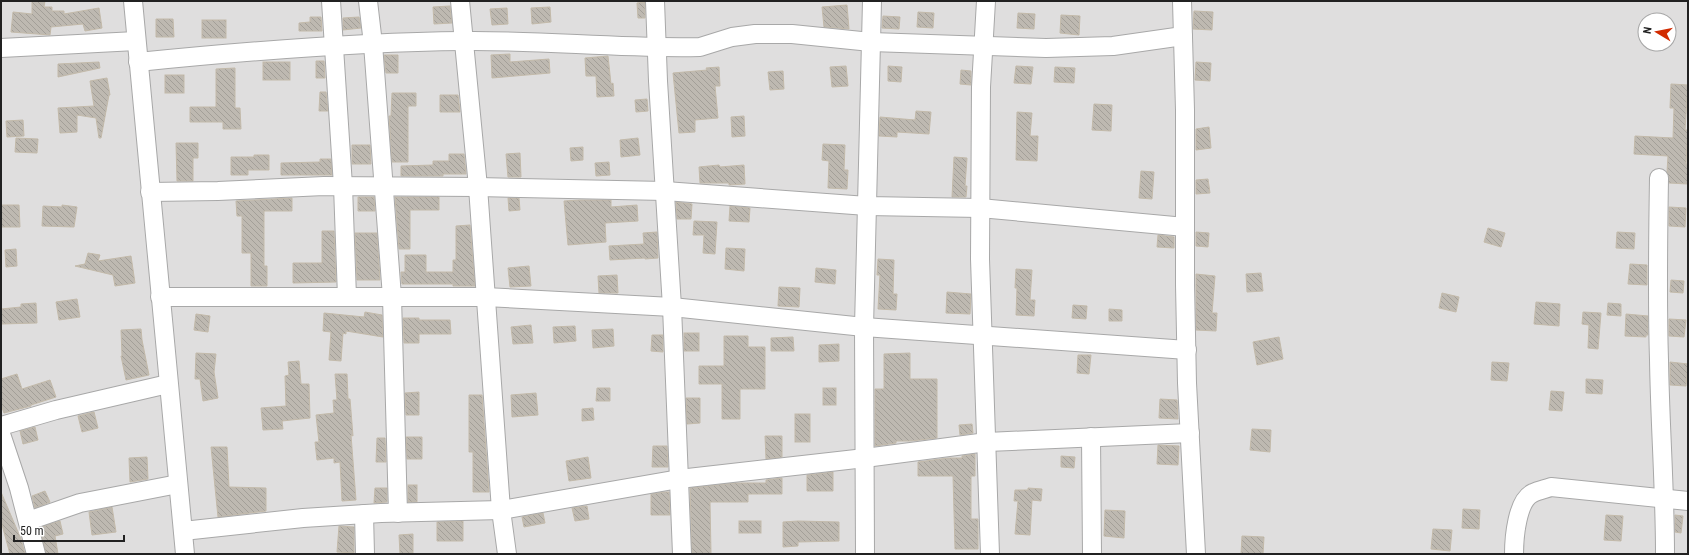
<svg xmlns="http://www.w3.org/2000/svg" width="1689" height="555" font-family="'Roboto Condensed',sans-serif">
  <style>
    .residential { fill: #dfdede; fill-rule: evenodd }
    .building { fill: url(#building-back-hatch); stroke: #c3baaa }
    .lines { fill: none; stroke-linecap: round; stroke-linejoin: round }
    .minor-casing { stroke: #a8a8a8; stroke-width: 20 }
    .minor { stroke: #fff; stroke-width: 18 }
  </style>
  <defs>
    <pattern id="building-back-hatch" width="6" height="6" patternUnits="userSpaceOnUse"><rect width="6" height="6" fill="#beb9b1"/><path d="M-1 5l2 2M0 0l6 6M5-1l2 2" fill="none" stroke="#a39f98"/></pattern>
  </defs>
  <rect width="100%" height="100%" fill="#f1f0e8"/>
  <!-- residential -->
  <path class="residential" d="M1,1H1688V554H1ZM1645,20H1669V44H1645Z"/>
  <!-- building -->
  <g class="building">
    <path d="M32,1H45L44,7H52V11H64V14L99,8L102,28L85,31L83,24L51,27L50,35L11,32L13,12L32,14Z"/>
    <path d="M645,2V18H638L637,3Z"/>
    <path d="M847,5L849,29L824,27L822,7Z"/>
    <path d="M450,6L452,23L434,24L433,7Z"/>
    <path d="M550,7L551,22L532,24L531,8Z"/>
    <path d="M507,8L508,24L492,25L490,9Z"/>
    <path d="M1194,11L1213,12L1212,30L1193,29Z"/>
    <path d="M918,12L934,13L933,28L917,27Z"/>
    <path d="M1018,13L1035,14L1034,29L1017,28Z"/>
    <path d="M1061,15L1080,16L1079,35L1060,33Z"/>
    <path d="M883,16L900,17L899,29L882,28Z"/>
    <path d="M310,17H321L322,31H299V23L310,22Z"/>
    <path d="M359,17L361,28L343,30V18Z"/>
    <path d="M156,19H173L174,37H156Z"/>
    <rect x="202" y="20" width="24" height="18"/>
    <path d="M510,54V62L549,59L550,73L492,78L491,55Z"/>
    <path d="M384,55H398V73H386Z"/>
    <path d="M608,56L611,84L613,83L614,96L597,97L596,76H586L585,58Z"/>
    <path d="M316,61H324L325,78H316Z"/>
    <path d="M99,62L100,68L58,77V64Z"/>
    <rect x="263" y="62" width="27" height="18"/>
    <path d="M1196,62L1211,63L1210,81L1195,80Z"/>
    <path d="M846,66L848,86L832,87L830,67Z"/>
    <path d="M888,66L902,67L901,82L888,81Z"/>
    <path d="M1016,66L1033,67L1031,84L1014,83Z"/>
    <path d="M719,67L720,86H715L718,118L695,120V132L679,133L673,73L707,70L706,68Z"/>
    <path d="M1055,67L1075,68L1074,83L1054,82Z"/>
    <path d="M235,68V108H240L241,129H223V122H190V107H216V69Z"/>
    <path d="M961,70L971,71V85L960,84Z"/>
    <path d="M783,71L784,89L770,90L768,72Z"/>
    <rect x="165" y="75" width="19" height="18"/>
    <path d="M107,78L110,95H109L101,138H99L96,118L77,115V132L60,133L58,108L94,106L90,81Z"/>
    <path d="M1671,84L1688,85L1685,130H1688L1686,164H1688V184L1669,183L1667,172L1668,156L1634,154L1635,136L1673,138L1674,108H1670Z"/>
    <path d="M320,92H326L328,111H319Z"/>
    <path d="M392,93H416V106H408V162H392L389,116H391Z"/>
    <path d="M440,95H458L460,112H440Z"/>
    <path d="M647,99L648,111L636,112L635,100Z"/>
    <path d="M1094,104L1112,105L1111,131L1092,130Z"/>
    <path d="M916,111L931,112L929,134L897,132V137L879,136L880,117L915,120Z"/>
    <path d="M1017,112L1032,113L1030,136H1038L1037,161L1016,160Z"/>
    <path d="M744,116L745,136L732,137L731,117Z"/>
    <path d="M23,120L24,136L7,137L6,121Z"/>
    <path d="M1209,127L1211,148L1196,150V129Z"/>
    <path d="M16,138L38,139L37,153L15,152Z"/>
    <path d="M638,138L640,155L621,157L620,140Z"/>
    <path d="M176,143H198V158H193V181H177Z"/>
    <path d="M823,144L845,145L844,170H848L847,189L828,188L829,161L822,160Z"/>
    <path d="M352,145H370L371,164H352Z"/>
    <path d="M583,147V160L571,161L570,148Z"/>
    <path d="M520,153L521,177H508L506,154Z"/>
    <path d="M449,154H464L466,174H443V176H401V166L433,165V161H449Z"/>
    <path d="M254,155H269V170H248V175H231V157H254Z"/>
    <path d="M954,157L967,158L965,186H967L966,197H952Z"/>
    <path d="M320,159H331L332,175H281V163L320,162Z"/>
    <path d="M609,162L610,175L596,176L595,163Z"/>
    <path d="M719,165L720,167L744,165L745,184L729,185V183H700L699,167Z"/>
    <path d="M1141,171L1154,172L1152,199L1139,198Z"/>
    <path d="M1208,179L1210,193L1196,194V180Z"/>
    <path d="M358,197H374L375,211H358Z"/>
    <path d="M395,197H439V210H410V249H399Z"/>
    <path d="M292,198V211H264V266H267V286H251V253H242V216H237L236,201Z"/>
    <path d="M508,198H519L520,210L509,211Z"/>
    <path d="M580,200H611V207L637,205L638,221L605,223L606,242L568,245L564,201Z"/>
    <path d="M676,202L692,204L691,219H677Z"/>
    <path d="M1,205H19L20,227H1Z"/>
    <path d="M62,205L77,207L74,227L42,226L43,206L62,207Z"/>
    <path d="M730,206L750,208L749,222L729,221Z"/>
    <path d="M1669,207L1686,208L1685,227L1669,226Z"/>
    <path d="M694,221L717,222L715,254L703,253L704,235H693Z"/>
    <path d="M470,225L475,286H453V284H402L401,272H405V255H426V272H453V260H456V226Z"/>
    <path d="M1488,228L1505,233L1501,247L1484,242Z"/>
    <path d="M322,231H334L336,282L293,283V263H322Z"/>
    <path d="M657,232L658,258L645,259V258L610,260L609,246L644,244L643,233Z"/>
    <path d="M1196,232L1209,233L1208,247L1196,246Z"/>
    <path d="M1617,232L1635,233L1634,249L1616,248Z"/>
    <path d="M355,233H377L380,280H357Z"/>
    <path d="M1158,235L1174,237V248L1157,247Z"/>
    <path d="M726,248L745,249L744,271L725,269Z"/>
    <path d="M16,249L17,266L6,267L5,250Z"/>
    <path d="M88,253L100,255L98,261L131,256L135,283L115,286L113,275L75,266L85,264Z"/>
    <path d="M878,259L894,260L893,294H897L896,310L878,309L880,275H877Z"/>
    <path d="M1630,264L1647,265V285L1628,284Z"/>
    <path d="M529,266L531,286L510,287L508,268Z"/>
    <path d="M816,268L836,270L835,284L815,282Z"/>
    <path d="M1016,269L1032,270L1030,300H1035L1034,316L1016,315L1017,288H1015Z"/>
    <path d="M1261,273L1263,291L1247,292L1246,274Z"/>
    <path d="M1196,274L1215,276L1212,313H1217L1216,331L1196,330Z"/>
    <path d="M617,275L618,293H599L598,276Z"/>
    <path d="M1671,280L1684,281L1683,293L1670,292Z"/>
    <path d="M779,287L800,288L799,307L778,306Z"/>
    <path d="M947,292L971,294L970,314L946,313Z"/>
    <path d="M1442,293L1459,297L1456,312L1439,308Z"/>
    <path d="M77,299L80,317L59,320L56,302Z"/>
    <path d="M1536,302L1560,304L1559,326L1534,324Z"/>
    <path d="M36,303L37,323L1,324V309L21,307V304Z"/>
    <path d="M1608,303L1621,304V316L1607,315Z"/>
    <path d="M1073,305L1087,306L1086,319L1072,318Z"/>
    <path d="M1109,309L1122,310V321H1109Z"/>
    <path d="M365,312L382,315L383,337L346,331V334L343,333L341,361L329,360L331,332L323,331L324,313L364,317Z"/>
    <path d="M1583,312L1601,313L1598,349L1588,348L1589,325L1582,324Z"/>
    <path d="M196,314L210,316L208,332L194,330Z"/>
    <path d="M1626,314L1648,316V335H1646V337L1625,336Z"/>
    <path d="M403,318H419V320H450L451,334H419V343H404Z"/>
    <path d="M1669,319L1686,320L1684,337L1669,336Z"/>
    <path d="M531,325L533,343L513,344L511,327Z"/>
    <path d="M575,326L576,341L554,343L553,327Z"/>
    <path d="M141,329L142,340L149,375L126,380L121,356H122L121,330Z"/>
    <path d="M613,329L614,346L593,348L592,330Z"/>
    <rect x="684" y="333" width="15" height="18"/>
    <path d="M652,335H663V352L651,351Z"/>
    <path d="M724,336H748V347H765V389H740V419H722V384H699V366H724Z"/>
    <path d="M793,337L794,351H771V338Z"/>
    <path d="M1279,337L1283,359L1257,365L1253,342Z"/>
    <path d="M839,344V361L819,362V345Z"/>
    <path d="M196,353L216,354L214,372L218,398L203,401L200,379H195Z"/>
    <path d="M910,353V379H937V438L911,441H896V443L875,446V389H884V354Z"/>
    <path d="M1078,355H1091L1089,374L1077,373Z"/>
    <path d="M299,361L301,384H309L310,418L282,421L283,429L263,430L261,408L286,406L285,376L289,375L288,362Z"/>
    <path d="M1492,362L1509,363L1507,381L1491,380Z"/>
    <path d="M1670,362L1688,364L1686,386L1670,385Z"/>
    <path d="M17,374L22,389L50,380L56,397L31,405V406L4,413L1,405V379Z"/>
    <path d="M335,374H347L348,399H350L353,436L351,435L356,500L342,501L340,462L334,463V458L317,460L315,442H319L316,415L334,413L333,400H337Z"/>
    <path d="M1586,379L1603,380L1602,394L1586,393Z"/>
    <path d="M597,388H610V401H596Z"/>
    <rect x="823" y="388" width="13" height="17"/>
    <path d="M1551,391L1564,392L1562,411L1549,410Z"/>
    <path d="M419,392V415H406L405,393Z"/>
    <path d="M536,393L538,415L512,417L511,395Z"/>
    <path d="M469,395H482L489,492H473V452H469Z"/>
    <path d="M686,398H700V423L687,424Z"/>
    <path d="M1160,399L1177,400L1178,419L1159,418Z"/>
    <path d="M593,408L594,420L582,421V409Z"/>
    <path d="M94,412L98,428L82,432L78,416Z"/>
    <rect x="795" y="414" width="15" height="28"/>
    <path d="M972,424L973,433L960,435L959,425Z"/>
    <path d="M35,427L38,440L23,444L20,431Z"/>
    <path d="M1252,429L1271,430L1270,452L1250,450Z"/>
    <path d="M765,436H782V457L766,459Z"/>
    <path d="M406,437H422V459H407Z"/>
    <path d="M377,438H385L386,462H376Z"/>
    <path d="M1158,445L1179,446L1178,465L1157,464Z"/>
    <path d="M653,446H667L668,467H652Z"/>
    <path d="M211,447H227L229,487L266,488V511L218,517Z"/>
    <path d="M975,454V476H971V519H978V549H955L953,476H918V462L948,458H962V456Z"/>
    <path d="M1061,456L1075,457L1074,468L1061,467Z"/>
    <path d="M147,457L148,479L130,482L129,458Z"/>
    <path d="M588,457L591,478L569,481L566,461Z"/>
    <path d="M833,472V491H807V475Z"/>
    <path d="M782,478V494H748V502H710L711,554H692L690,488L735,483H766V480Z"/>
    <rect x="408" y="485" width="9" height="17"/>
    <path d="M375,488H387V502L374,503Z"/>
    <path d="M1028,488L1042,489L1041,501L1032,500L1030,535L1015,534L1018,501H1014L1015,490H1028Z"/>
    <path d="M45,491L50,502L35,508L32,496Z"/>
    <path d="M1,492L21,539L25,554H10L1,521Z"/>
    <path d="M664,492H669L670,515H651V494Z"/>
    <path d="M587,506L589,519L575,521L572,508Z"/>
    <path d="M112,507L116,532L92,535L89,512Z"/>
    <path d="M1463,509L1480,510L1479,529L1462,528Z"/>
    <path d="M1105,510L1125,511L1124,538L1104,536Z"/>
    <path d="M543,513L545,523L524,527L522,517Z"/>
    <path d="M1606,515L1623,516L1621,541L1604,540Z"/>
    <path d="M1675,515L1683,516L1681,533L1675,532Z"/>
    <path d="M60,521L63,534L55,536L58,554H46L41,533L44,532L41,527Z"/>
    <path d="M463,521V541H437V522Z"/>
    <rect x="739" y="521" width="22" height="12"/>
    <path d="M798,521L839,522V541L798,542V546L783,547V522Z"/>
    <path d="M339,526L354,527V553L337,552Z"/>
    <path d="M1433,529L1452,530L1450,551L1431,549Z"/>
    <path d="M413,534V553L400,554L399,535Z"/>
    <path d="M1242,536L1264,537L1263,554H1241Z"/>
  </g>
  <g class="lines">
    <!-- minor casing -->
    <g class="minor-casing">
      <g id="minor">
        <path d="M133,1L185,554"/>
        <path d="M331,1L343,186L347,297"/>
        <path d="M368,1L373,44L392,297L398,513"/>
        <path d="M460,1L478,187L501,510L507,554"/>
        <path d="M655,1L658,81L672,307L682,554"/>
        <path d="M986,1L981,87L980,259L990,554"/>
        <path d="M1182,1L1185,110V285L1187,383L1196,554"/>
        <path d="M1,48L136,41"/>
        <path d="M138,62C247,51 355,42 464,41C543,40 621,49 700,47L732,37L755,34H792L871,42L1046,48L1113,46L1183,36"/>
        <path d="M1659,178C1658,238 1657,299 1659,360C1660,425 1665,489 1665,554"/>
        <path d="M150,192L218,191L324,186L478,187L665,191L867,206L980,208L1185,227"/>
        <path d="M160,297H485L672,307L864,327L1187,350"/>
        <path d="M1,426L56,410L168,384"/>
        <path d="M1,434L19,488L36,554"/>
        <path d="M1091,437L1092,554"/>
        <path d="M364,514L365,554"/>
        <path d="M28,521L80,503L178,484"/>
        <path d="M183,531L303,518L381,513L501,510L679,479L865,458L987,442L1190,433"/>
        <path d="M865,554L864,327L872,1"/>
        <path d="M1514,554C1514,538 1517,500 1533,493C1539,490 1546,489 1551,487L1688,501"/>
      </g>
    </g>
    <!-- minor -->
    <use href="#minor" class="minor"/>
  </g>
  <!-- border -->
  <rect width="1689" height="555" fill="none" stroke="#212121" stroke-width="4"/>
  <!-- north arrow -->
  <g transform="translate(1657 32) rotate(280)"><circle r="19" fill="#ffffff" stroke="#a6a6a6"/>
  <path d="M0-3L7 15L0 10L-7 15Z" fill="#d22b00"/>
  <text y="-6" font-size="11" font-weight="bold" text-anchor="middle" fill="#212121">N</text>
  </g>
  <!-- scale -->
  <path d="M14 535v6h110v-6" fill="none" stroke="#212121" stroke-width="2"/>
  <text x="20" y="535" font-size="12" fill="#212121" stroke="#ffffff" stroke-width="3" paint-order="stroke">50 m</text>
</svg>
